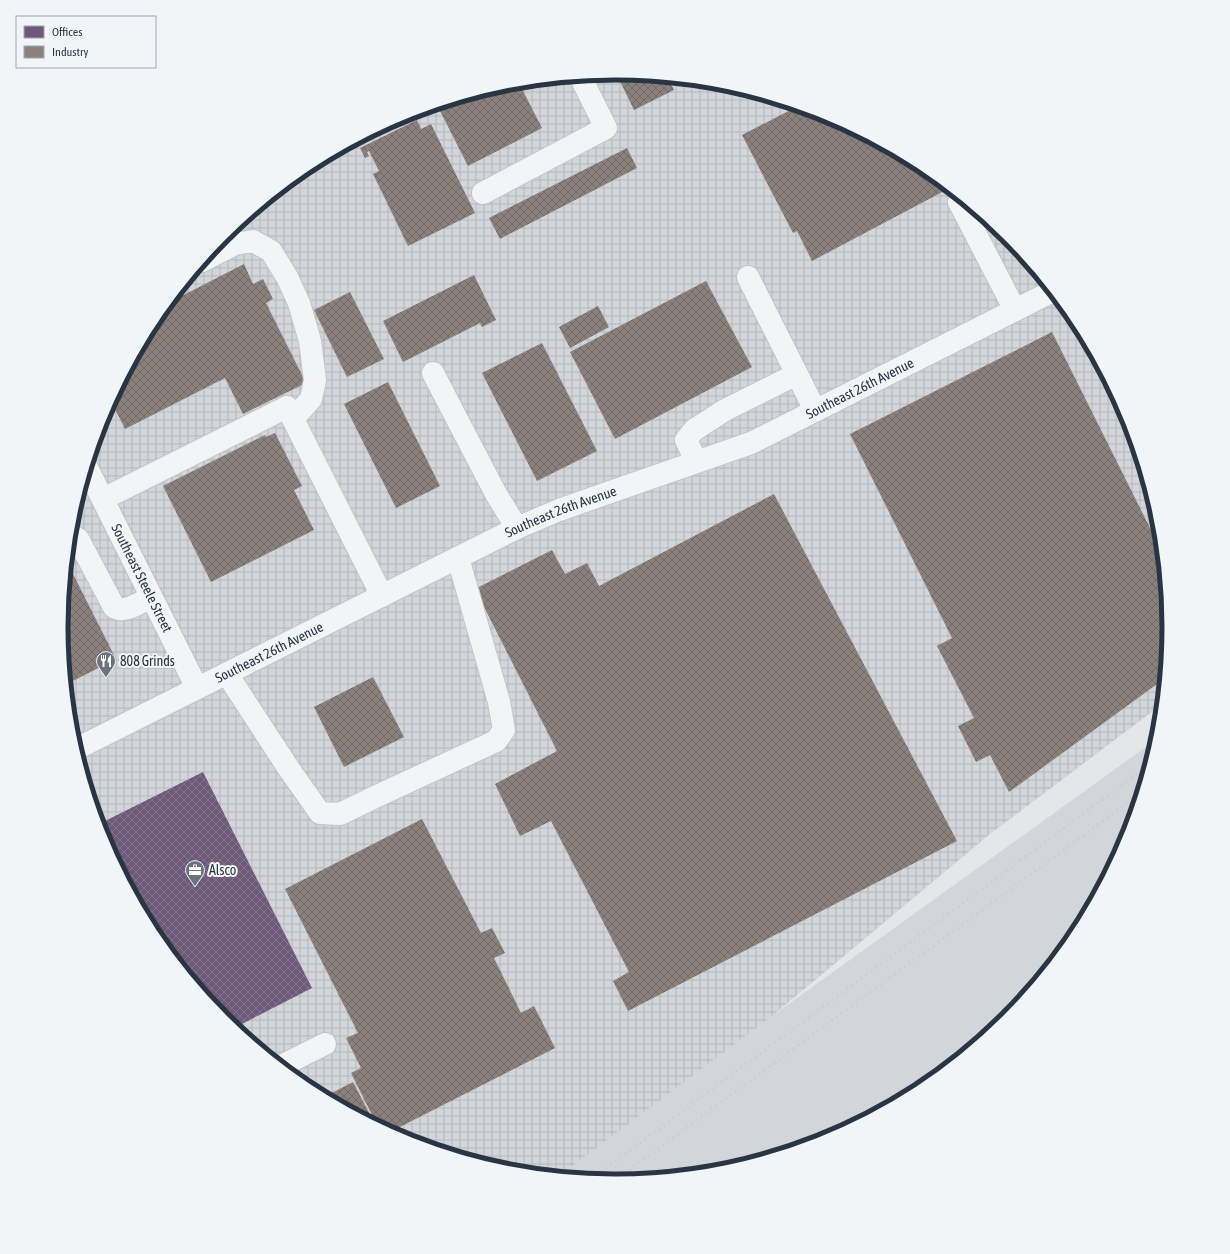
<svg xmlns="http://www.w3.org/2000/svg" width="1230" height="1254" font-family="'Asap Condensed',sans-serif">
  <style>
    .built { fill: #d2d6db }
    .industrial { fill: url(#industrial-grid) }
    .offices { fill: url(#offices-cross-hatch) }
    .industry { fill: url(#industry-cross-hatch) }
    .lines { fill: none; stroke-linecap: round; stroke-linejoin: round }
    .minor-casing { stroke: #c2c4c6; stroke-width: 24 }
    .minor { stroke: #f3f4f6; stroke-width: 22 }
    .rail { stroke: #ccced1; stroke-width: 3; stroke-dasharray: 2 4; stroke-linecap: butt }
    .labels { text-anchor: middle; stroke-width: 4; stroke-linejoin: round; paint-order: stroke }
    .street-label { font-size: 14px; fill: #2a3543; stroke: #f2f5f8 }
    .poi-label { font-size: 14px; fill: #2a3543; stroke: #f2f5f8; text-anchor: start }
    .rim { fill: none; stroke: #2a3543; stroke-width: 5 }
  </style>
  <defs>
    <pattern id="industrial-grid" width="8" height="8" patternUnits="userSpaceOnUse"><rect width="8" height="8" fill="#d2d6db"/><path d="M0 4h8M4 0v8" fill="none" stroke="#b4b8bd"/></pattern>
    <pattern id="offices-cross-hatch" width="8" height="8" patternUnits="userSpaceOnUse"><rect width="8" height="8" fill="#6d597a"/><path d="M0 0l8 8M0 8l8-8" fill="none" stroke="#82738d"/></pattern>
    <pattern id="industry-cross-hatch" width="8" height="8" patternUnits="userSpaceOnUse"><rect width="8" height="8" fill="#8a817c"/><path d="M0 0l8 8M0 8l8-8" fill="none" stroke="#716a67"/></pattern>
  </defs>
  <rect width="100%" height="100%" fill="#e4e6e8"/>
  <!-- built -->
  <path class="built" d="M1157,739L1127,839L1076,935L1007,1019L923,1088L827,1139L723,1170L615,1181L559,1176L772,1016Z"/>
  <!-- industrial -->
  <path class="industrial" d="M615,73L723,84L827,115L923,166L1007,235L1076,319L1127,415L1158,519L1169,627L1161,705L990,834L772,1016L559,1176L507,1170L403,1139L307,1088L223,1019L103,839L72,735L61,627L72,519L103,415L154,319L223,235L307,166L403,115L507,84Z"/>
  <!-- offices -->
  <path class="offices" d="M203,772L312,988L234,1028L223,1019L154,935L103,839L99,824Z"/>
  <!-- industry -->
  <g class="industry">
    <path d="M616,73L668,78L674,90L634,110Z"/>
    <path d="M533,81L521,87L542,128L468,166L437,105L507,84Z"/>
    <path d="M798,106L827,115L923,166L946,186L948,189L812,261L797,231L793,233L742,135Z"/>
    <path d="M417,120L421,129L431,124L475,213L408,246L373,174L379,171L369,151L367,152L369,156L365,158L360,148Z"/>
    <path d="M627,148L637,168L500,239L489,218Z"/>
    <path d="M244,264L253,284L263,279L273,299L266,303L306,383L243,414L225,378L125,429L111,401L154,319L168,303Z"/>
    <path d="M474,275L496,320L482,327L480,323L403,362L383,321Z"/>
    <path d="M706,281L752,367L615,439L570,352Z"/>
    <path d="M350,292L384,359L347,377L314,310Z"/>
    <path d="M598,306L609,327L570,348L559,327Z"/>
    <path d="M1052,332L1161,550L1169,627L1164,679L1009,792L990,755L976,762L958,726L974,718L937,646L952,638L850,434Z"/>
    <path d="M542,343L597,451L537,481L482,373Z"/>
    <path d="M388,382L440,486L396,508L344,404Z"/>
    <path d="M275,433L302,486L294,490L314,530L211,582L163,486L265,435L266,437Z"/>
    <path d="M774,494L957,841L628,1011L613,981L629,972L551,821L520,836L495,784L557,751L475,589L552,550L565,574L587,563L599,586Z"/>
    <path d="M67,562L116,659L67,684L61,627Z"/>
    <path d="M373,677L404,737L344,767L314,707Z"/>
    <path d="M422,819L481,933L492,928L505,953L494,958L521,1013L534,1006L555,1048L390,1132L377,1125L351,1073L361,1068L346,1038L358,1033L285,889Z"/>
    <path d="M353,1082L375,1124L324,1097Z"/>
  </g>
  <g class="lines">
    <!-- minor casing -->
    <g class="minor-casing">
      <g id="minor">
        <path d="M483,193L606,128L580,76"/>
        <path d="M959,202L1015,310"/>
        <path d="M202,261L235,244L253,241L271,251L287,277L299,303L310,341L315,380L311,399L293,419"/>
        <path d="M748,277L815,410"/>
        <path d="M433,373L496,494L517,528"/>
        <path d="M696,461L686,440L694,430L725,410L797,374"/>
        <path id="s1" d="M87,468L197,688"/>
        <path d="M103,499L287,407L382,596"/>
        <path d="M70,534L78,539L114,607C125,614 141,602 151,597"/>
        <path d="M227,674L289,769L320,813L340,814L377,796L496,741L504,730L499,702L458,558"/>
        <path id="s2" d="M76,749L517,528L559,510L751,443L1053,291"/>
        <path d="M281,1066L325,1044"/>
      </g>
    </g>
    <!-- minor -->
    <use href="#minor" class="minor"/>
    <!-- rail -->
    <g class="rail">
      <path d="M591,1179L1149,765"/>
      <path d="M614,1181L1141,793"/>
    </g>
  </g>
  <!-- icons -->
  <defs>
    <g id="restaurant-pin" transform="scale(1)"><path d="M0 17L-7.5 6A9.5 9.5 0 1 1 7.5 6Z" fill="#6b737d" stroke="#f2f5f8"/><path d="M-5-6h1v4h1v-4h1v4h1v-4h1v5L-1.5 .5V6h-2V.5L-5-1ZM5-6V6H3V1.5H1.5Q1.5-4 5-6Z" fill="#fff"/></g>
    <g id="office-pin" transform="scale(1)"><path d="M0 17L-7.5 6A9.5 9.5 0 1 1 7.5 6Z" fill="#6b737d" stroke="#f2f5f8"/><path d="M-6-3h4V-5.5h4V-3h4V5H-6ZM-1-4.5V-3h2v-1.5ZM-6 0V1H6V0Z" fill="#fff"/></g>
  </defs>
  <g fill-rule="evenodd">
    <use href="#restaurant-pin" x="106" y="661"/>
    <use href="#office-pin" x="195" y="870"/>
  </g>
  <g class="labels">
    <!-- street labels -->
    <g class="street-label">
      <text dy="5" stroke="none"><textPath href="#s2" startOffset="864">Southeast 26th Avenue</textPath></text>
      <text dy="5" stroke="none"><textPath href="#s2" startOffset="540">Southeast 26th Avenue</textPath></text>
      <text dy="5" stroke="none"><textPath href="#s1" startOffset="123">Southeast Steele Street</textPath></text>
      <text dy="5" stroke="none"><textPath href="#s2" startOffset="216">Southeast 26th Avenue</textPath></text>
    </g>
    <!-- poi labels -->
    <g class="poi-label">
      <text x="120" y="666">808 Grinds</text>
      <text x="209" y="875">Alsco</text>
    </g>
  </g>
  <!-- crop -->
  <path d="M0 0H1230V1254H0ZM68 627a547 547 0 1 1 1094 0a547 547 0 1 1-1094 0Z" fill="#f2f5f8" fill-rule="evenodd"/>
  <path class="rim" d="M68 627a547 547 0 1 1 1094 0a547 547 0 1 1-1094 0Z"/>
  <!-- legend -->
  <rect x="16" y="16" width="140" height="52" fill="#f2f5f8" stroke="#a2a8b0"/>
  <rect x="24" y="26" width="20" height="12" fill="#6d597a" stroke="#a2a8b0"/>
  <text x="52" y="36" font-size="12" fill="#2a3543">Offices</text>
  <rect x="24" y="46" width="20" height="12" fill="#8a817c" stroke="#a2a8b0"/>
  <text x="52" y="56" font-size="12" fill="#2a3543">Industry</text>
</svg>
